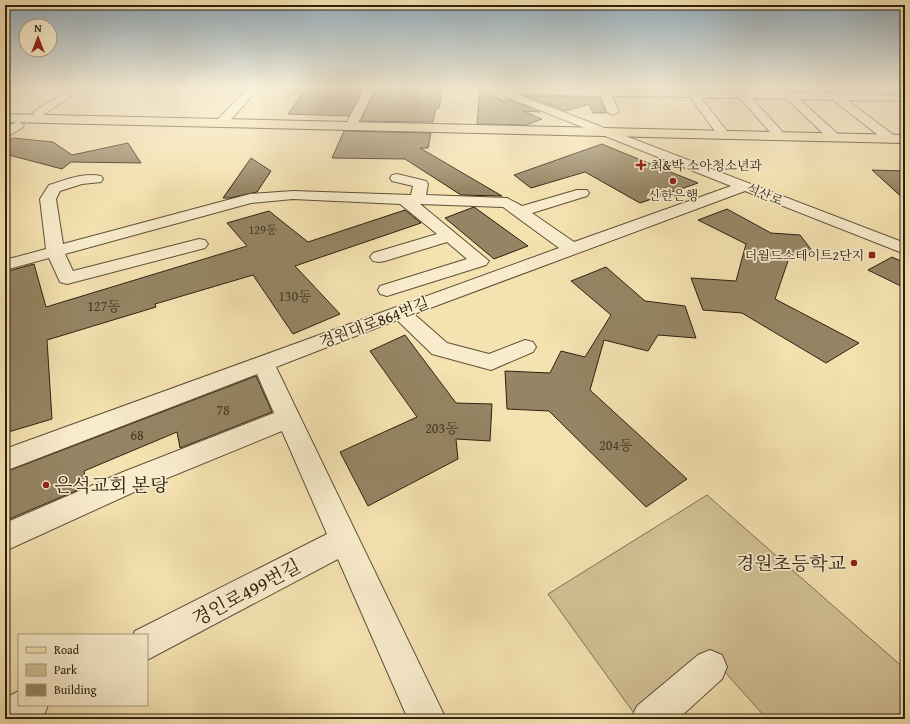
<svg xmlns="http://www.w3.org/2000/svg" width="910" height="724" font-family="'Gentium Book Plus','Noto Serif KR',serif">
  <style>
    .green { fill: #d3c196; stroke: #807153 }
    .building { fill: #958564; stroke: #2d2110 }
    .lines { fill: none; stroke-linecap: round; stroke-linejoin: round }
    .minor-casing { stroke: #5f5138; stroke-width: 2 }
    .major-casing { stroke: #2d2110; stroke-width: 2 }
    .minor { fill: #f8eccc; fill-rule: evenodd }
    .major { fill: #f5e2b1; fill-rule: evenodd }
    .poi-dot { fill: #8f2418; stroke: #f8eccc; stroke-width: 1.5 }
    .labels { text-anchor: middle; stroke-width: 3.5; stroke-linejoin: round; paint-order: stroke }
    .far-number-label { font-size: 12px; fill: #473a25 }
    .far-poi-label { font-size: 13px; fill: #2d2110; stroke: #f8eccc; text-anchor: start }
    .far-street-label { font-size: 13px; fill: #2d2110; stroke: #f8eccc }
    .number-label { font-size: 14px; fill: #473a25 }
    .street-label { font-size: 16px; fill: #2d2110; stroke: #f8eccc }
    .near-poi-label { font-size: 19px; fill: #2d2110; stroke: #f8eccc; text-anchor: start }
    .near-street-label { font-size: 19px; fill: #2d2110; stroke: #f8eccc }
  </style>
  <rect width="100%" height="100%" fill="#f5e2b1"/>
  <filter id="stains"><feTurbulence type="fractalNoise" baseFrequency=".005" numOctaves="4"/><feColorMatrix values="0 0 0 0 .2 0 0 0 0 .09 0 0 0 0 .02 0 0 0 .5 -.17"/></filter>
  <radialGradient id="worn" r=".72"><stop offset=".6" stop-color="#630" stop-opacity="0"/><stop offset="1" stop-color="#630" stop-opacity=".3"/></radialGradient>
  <!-- green -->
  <path class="green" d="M707,495L905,669V719H767L706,651L636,716L548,594Z"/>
  <!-- building -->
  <g class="building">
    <path d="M306,88H363L349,116L288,114Z"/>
    <path d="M376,88H443L439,108H436L433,122L361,121Z"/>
    <path d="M480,90L501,99L500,101L508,99L540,112L523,111L542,119L526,125L477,124Z"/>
    <path d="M525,96L600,97L606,113H593L589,104L566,111Z"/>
    <path d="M344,131L431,133L428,148H420L502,196L461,195L405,159L332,158Z"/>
    <path d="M13,138L53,142L72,155L128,143L141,163L71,162L62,169L5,154V143Z"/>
    <path d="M602,144L631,156L698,183L640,203L585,172L531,188L514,175Z"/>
    <path d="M251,158L271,171L257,192L230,198H223Z"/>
    <path d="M872,170L905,171V200Z"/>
    <path d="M474,207L528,246L494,259L445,218Z"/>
    <path d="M727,209L771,233L800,235L816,256L790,255L775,299L859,343L826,363L742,313L703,310L691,278L736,281L746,244L698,220Z"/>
    <path d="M405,210L421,223L295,266L340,314L293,334L253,275L155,304L156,307L47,340L52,419L5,433V272L34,264L46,307L247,246L227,223L269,211L308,242Z"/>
    <path d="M892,257L905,263V288L868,270Z"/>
    <path d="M606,267L645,301L685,306L696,338L658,335L648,351L604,340L590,390L687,479L646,507L549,411L507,409L505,371L550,373L561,351L585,357L611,315L571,281Z"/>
    <path d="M405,335L456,403L492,404L490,441L456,439L458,459L368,506L340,452L417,417L370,351Z"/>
    <path d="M256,376L272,412L180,448L177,432L84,471L87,486L5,521V472Z"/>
  </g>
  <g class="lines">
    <!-- minor casing -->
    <g class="minor-casing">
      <g id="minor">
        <path d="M71,88H84L43,115H35L33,113L35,111Z"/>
        <path d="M248,88H259L226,125H218L216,122L218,119Z"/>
        <path d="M365,88H375L355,129H347L345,126Z"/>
        <path d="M484,88H500L507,91L510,88L685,91L683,88H694L696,91L734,92L731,88H742L745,92L780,93V89H788L792,93H829L833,92L838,94L905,95V101L847,100L895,136L897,139L891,143L887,142L833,100L799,99L839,135L841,138L839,141H831L787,99L752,98L786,136L780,140L776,139L740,98H701L730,135L724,139L720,138L690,97L612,96L619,112L613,115L607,112L601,96L516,94L905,243V254L745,191L414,314L447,343L489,354L525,340L533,342L536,347L533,352L491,370L432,354L397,320L276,367L446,719H408L338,559L147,660V635H133L135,631L327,534L282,431L143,488L5,551V523L123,472L274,413L257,374L5,471V449L559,248L503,207L420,204L489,261L486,265L387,296L380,294L378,290L380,286L467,259L447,242L385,261L379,262L373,261L370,257L373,253L437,234L400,204L293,199L251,203L65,254L73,271L199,239L205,240L208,244L205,248L67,284L60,282L49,258L5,270V260L46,249L40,199L49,185C65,180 84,172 101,176L103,179L101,182L82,184L60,191L56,199L63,244L250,194L293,191L411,195L413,186L392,181L390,178L392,175L397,174L426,181L428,184L426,195L507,198L522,206L577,190H587L589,193L587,196L532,213L574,242L731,186Z"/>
        <path d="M18,121L24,125L22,128L5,138V128Z"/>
        <path d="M710,650L722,655L727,667L722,679L678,719H631L637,706L698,655Z"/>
        <path d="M19,691V705H48L43,718L5,719V698Z"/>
      </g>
    </g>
    <!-- major casing -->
    <g class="major-casing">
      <path id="major" d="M5,114L905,135V143L5,122Z"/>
    </g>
    <!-- minor -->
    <use href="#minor" class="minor"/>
    <!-- major -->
    <use href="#major" class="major"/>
  </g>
  <!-- sky -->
  <linearGradient id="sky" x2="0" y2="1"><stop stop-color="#92acbc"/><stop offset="0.46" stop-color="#faf2dc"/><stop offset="1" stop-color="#faf2dc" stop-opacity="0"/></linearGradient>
  <rect width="910" height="190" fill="url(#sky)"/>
  <!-- markers -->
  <g class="poi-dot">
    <path d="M639 159h4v4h4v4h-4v4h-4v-4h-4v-4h4z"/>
    <circle cx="673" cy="181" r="4"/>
    <rect x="868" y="251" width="8" height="8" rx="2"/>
    <circle cx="46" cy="485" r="4"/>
    <circle cx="854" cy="563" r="4"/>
  </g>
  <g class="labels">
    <!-- far-number labels -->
    <g class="far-number-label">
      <text x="263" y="234">129동</text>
    </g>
    <!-- far-poi labels -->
    <g class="far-poi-label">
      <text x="650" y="170">최&amp;박 소아청소년과</text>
      <text x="673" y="200" text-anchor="middle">신한은행</text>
      <text x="864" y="260" text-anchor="end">더월드스테이트2단지</text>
    </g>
    <!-- far-street labels -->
    <g class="far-street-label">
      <text transform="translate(765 194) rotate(22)" y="5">석산로</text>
    </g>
    <!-- number labels -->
    <g class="number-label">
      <text x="295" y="301">130동</text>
      <text x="104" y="311">127동</text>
      <text x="223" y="415">78</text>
      <text x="442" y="433">203동</text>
      <text x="137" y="440">68</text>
      <text x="616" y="450">204동</text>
    </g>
    <!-- street labels -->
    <g class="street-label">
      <text transform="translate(374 322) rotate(-21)" y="6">경원대로864번길</text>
    </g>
    <!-- near-poi labels -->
    <g class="near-poi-label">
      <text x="54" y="492">은석교회 본당</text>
      <text x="846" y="570" text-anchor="end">경원초등학교</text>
    </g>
    <!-- near-street labels -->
    <g class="near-street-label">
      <text transform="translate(246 592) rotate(-28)" y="7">경인로499번길</text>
    </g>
  </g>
  <!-- margin -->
  <rect width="910" height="724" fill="none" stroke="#f5e2b1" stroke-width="20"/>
  <rect x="6" y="6" width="898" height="712" fill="none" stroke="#2d2110" stroke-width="2"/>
  <rect x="10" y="10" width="890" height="704" fill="none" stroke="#2d2110"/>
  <!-- legend -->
  <rect x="18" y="634" width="130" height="72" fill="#f8eccc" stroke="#a79b81"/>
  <rect x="26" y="647" width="20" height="6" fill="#f5e2b1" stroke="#a79b81"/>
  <text x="54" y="654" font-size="12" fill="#2d2110">Road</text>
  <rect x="26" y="664" width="20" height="12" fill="#d3c196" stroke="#a79b81"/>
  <text x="54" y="674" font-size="12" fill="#2d2110">Park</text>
  <rect x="26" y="684" width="20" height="12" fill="#958564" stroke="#a79b81"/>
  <text x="54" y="694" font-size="12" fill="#2d2110">Building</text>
  <!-- north arrow -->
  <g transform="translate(38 38)"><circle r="19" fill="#f8eccc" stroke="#a79b81"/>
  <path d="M0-3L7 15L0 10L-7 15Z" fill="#8f2418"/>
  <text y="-6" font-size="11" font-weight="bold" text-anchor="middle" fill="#2d2110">N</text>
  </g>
  <rect width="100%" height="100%" filter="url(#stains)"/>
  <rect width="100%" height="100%" fill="url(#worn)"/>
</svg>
